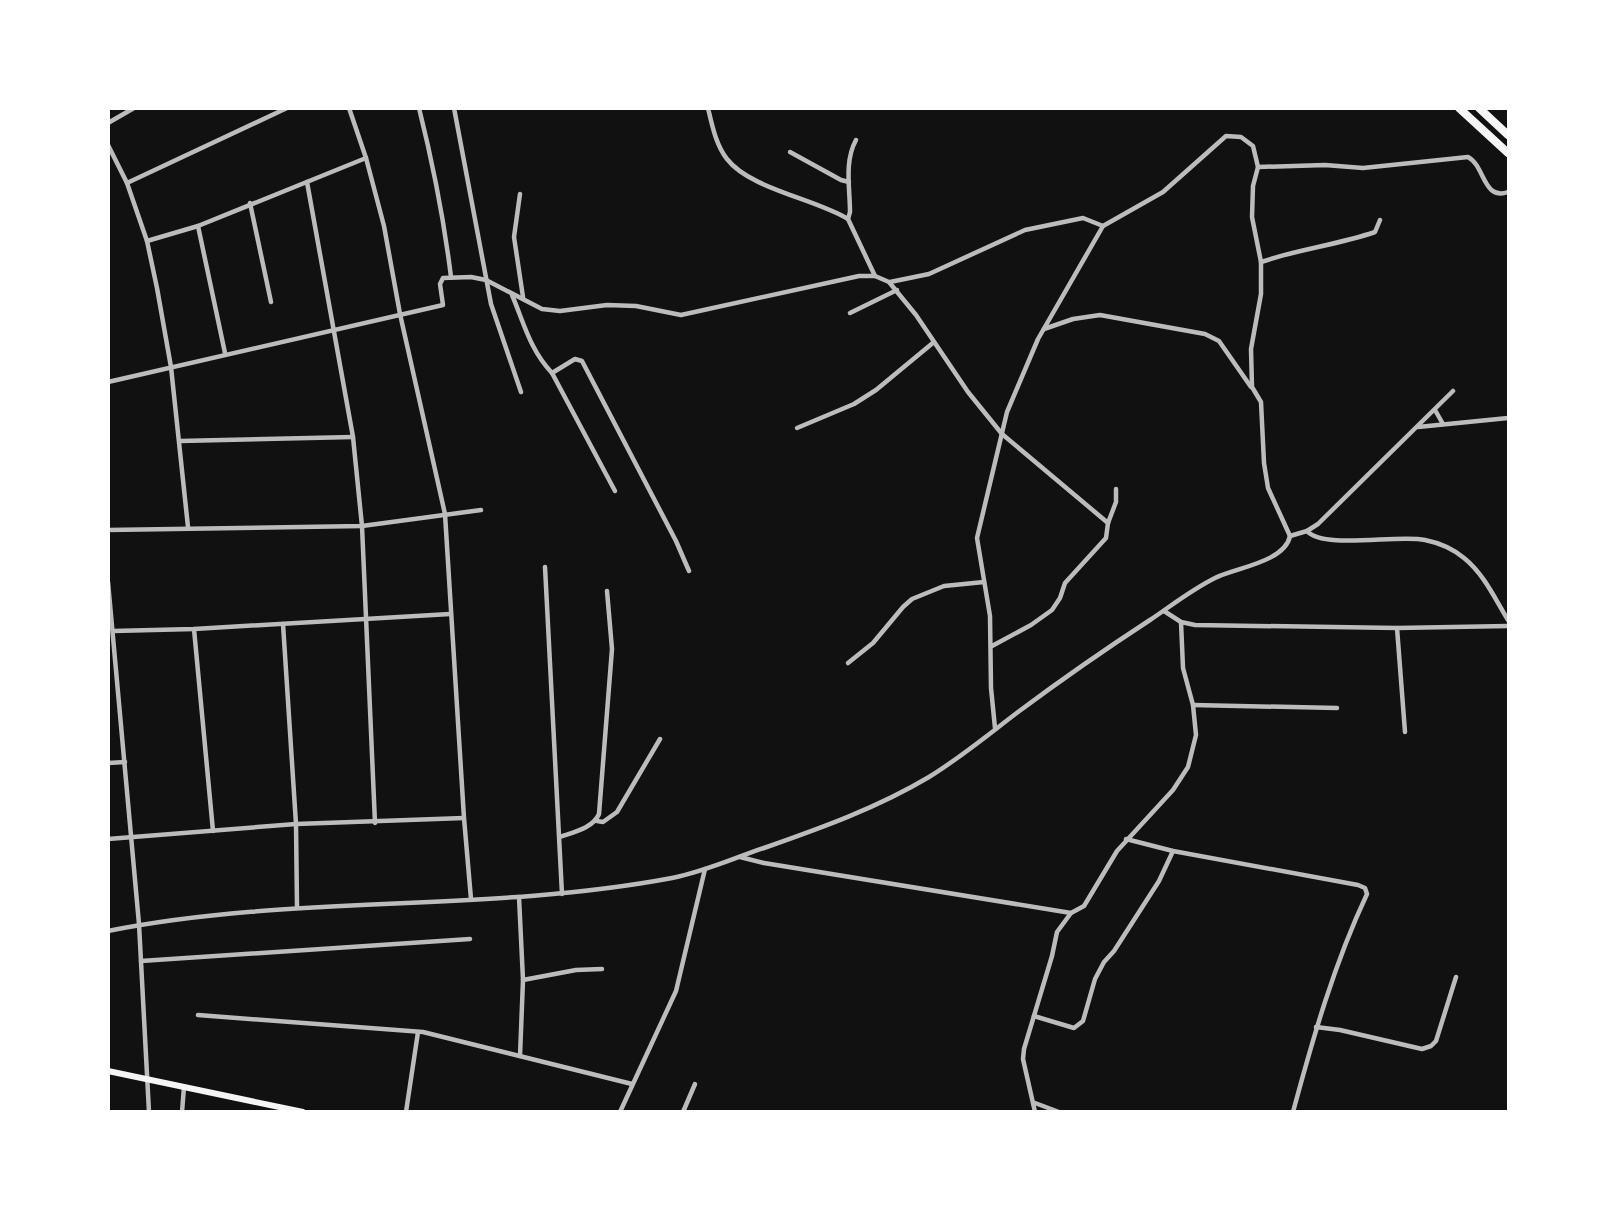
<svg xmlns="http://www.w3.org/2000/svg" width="1617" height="1220" font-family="Rubik,sans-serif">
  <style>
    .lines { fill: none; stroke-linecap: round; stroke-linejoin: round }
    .minor { stroke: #bcbcbc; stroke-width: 4.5 }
    .secondary { stroke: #f5f5f5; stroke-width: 6 }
    .motorway { stroke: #f5f5f5; stroke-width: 8 }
  </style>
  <rect width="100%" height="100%" fill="#111"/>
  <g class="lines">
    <!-- minor -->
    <g class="minor">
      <path d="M349,108L366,158L384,226L400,314L445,514L464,818L471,899"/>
      <path d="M419,108C433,164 444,220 451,277"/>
      <path d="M454,108L491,304L521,392"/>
      <path d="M708,108C712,125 716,145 727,159C750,189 816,199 848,219L875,276"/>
      <path d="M108,123L134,108"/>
      <path d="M108,145L127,183L147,241L157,288L171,367L188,527"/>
      <path d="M790,152L841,180L849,182"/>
      <path d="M1258,167L1325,165L1363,168L1468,157C1485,166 1483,201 1508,192"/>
      <path d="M307,182L353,437L362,526L375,823"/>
      <path d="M127,183L287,108"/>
      <path d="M520,194L514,237L523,297"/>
      <path d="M250,203L271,302"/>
      <path d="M848,219L850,212C850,188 844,162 856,140"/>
      <path d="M198,226L225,353"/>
      <path d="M147,241L198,226L366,158"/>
      <path d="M1261,262C1299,249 1337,245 1375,232L1380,220"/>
      <path d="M890,282L929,274L1025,230L1083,218L1103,226"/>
      <path d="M512,295C524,323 530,350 552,373L615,491"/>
      <path d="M850,313L897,290"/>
      <path d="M1044,329L1073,319L1100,315L1205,334L1219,341L1251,387"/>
      <path d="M552,373L575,359L582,361L676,541L689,571"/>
      <path d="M108,382L443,305L440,284L443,278L471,277L486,280L542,309L560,311L607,305L636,306L681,315L859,276H875L889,282L916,315L968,392L1002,434L1108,523"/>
      <path d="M1435,410L1443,424"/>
      <path d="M1418,427L1508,418"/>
      <path d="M797,428L854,404L876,390L934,342"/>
      <path d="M180,441L353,437"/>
      <path d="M108,530L362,526L481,510"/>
      <path d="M1307,531C1324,550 1398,534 1425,540C1440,543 1452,548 1464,558C1484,574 1495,599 1508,620"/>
      <path d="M545,567L562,894"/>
      <path d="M108,582L139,924L149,1112"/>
      <path d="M1164,611L1181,622L1195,625L1397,628L1508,626"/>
      <path d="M283,624L296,824L297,907"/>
      <path d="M1397,628L1405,732"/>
      <path d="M194,629L213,831"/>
      <path d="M113,631L194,629L450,614"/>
      <path d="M992,646L1031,625L1052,610L1060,598L1065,583L1106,538L1108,523L1116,502V489"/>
      <path d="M848,663L873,643L903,607L912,599L944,586L984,582"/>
      <path d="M1193,705L1337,708"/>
      <path d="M995,728L991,688L990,616L977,538L1007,412L1038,339L1103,226L1163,192L1226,136L1241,137L1253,146L1258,167L1253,186L1252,217L1261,262V294L1251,349L1252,387L1261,402L1264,463L1268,488L1290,536"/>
      <path d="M108,763L125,762"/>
      <path d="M597,821L603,822L617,812L660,739"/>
      <path d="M560,837C574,832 593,828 599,814L612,649L607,591"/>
      <path d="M108,839L296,824L464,818"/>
      <path d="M1126,839L1173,851L1358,885L1365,888L1367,894C1334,964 1313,1038 1293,1112"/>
      <path d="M740,857L764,863L1071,913"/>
      <path d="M519,897L523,980L520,1056"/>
      <path d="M108,931C294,894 486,913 672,878C704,872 734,858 764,848C821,828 877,808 929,777C960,758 989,734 1018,712C1061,680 1104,650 1150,620C1171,606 1191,590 1215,578C1235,568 1285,562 1290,536L1307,531L1318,524L1453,391"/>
      <path d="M141,961L470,939"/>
      <path d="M523,980L576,970L602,969"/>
      <path d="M198,1015L423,1032L632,1084"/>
      <path d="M1034,1016L1074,1028L1083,1021L1095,979L1104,962L1114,951L1159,881L1173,851"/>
      <path d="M1316,1027L1340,1030L1422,1049L1431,1046L1436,1041L1456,977"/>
      <path d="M1035,1103L1059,1112"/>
      <path d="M182,1112L184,1087"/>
      <path d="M406,1112L418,1032"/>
      <path d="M620,1112L676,991L705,869"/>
      <path d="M683,1112L695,1084"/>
      <path d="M1035,1112L1023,1059L1024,1049L1052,956L1057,932L1071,913L1084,906L1117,851L1173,790L1188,767L1196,735L1193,705L1183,668L1181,622"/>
    </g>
    <!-- secondary -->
    <path class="secondary" d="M108,1071L303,1112"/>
    <!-- motorway -->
    <g class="motorway">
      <path d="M1459,108L1508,153"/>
      <path d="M1479,108L1508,135"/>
    </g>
  </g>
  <!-- border -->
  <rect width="1617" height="1220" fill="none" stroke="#ffffff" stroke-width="220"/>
</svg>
